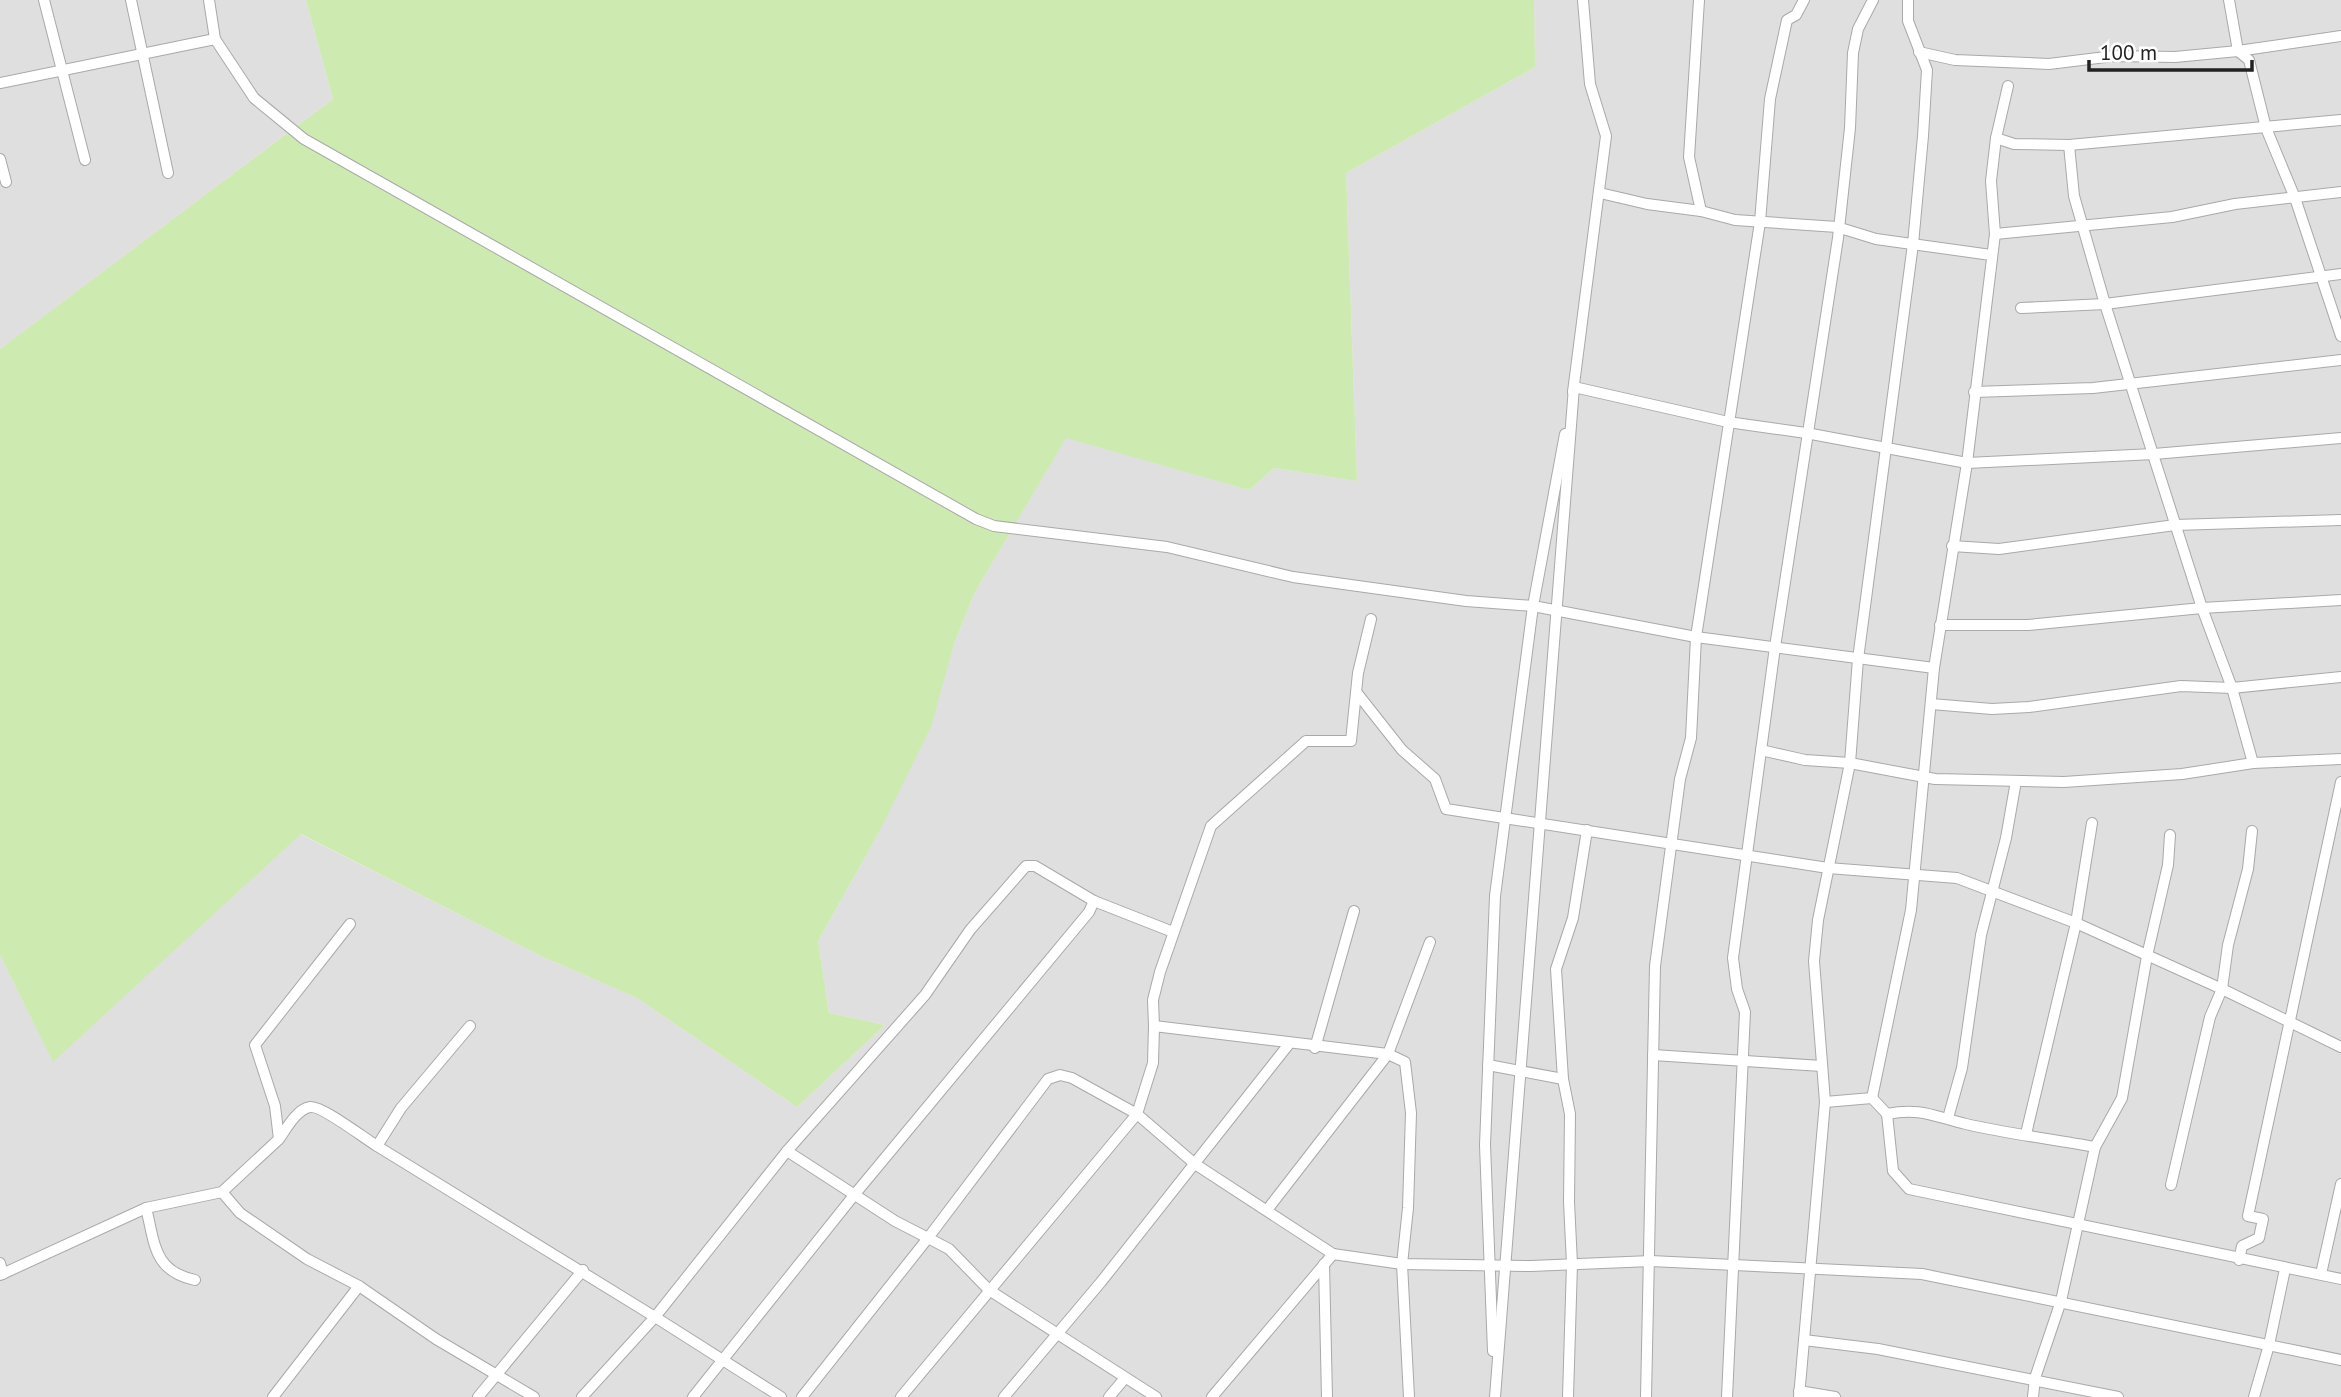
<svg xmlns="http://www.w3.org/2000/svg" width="2341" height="1397" font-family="'PT Sans',sans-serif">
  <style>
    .residential { fill: #e0dfdf }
    .grass { fill: #cdebb0 }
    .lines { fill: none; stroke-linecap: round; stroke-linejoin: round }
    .street-casing { stroke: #a9a9a9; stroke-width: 12 }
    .street { stroke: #fff; stroke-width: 10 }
  </style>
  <rect width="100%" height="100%" fill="#f2efe9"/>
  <!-- residential -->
  <g class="residential">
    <path d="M0,0H306L333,99L0,349Z"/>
    <path d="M1534,0H2341V1397H0V955L53,1061L300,834L543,957L637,998L797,1107L885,1025L829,1013L818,941L877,836L975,592L1066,437L1249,490L1274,468L1357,481L1346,173L1535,67Z"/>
  </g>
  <!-- grass -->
  <path class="grass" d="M306,0H1534L1535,67L1346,173L1357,481L1274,468L1249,490L1066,438L975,592L954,644L931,727L877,836L818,941L829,1013L885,1025L797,1107L637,998L543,957L301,834L53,1062L0,955V349L333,99Z"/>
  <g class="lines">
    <!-- street casing -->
    <g class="street-casing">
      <g id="street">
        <path d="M44,0L85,160"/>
        <path d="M131,0L168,173"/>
        <path d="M209,0L215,39"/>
        <path d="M1699,0L1689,157L1701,211"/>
        <path d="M2229,0L2238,51L2249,60L2266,128L2295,198L2341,336"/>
        <path d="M1919,52L1955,60L2049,64L2114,56L2175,57L2238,51L2341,36"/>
        <path d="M0,83L215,39L254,98L304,139L976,519L994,526L1167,547L1293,577L1466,601L1533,606L1696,637L1934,668"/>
        <path d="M1996,138L2014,144L2069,145L2341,120"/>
        <path d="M2069,145L2074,196L2105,304L2202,608L2232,688L2253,763"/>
        <path d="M0,159L6,182"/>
        <path d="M1600,193L1647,204L1701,211L1735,220L1837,227L1876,239L1991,255"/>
        <path d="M1995,234L2172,217L2235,204L2341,192"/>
        <path d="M2021,308L2105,304L2341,274"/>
        <path d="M1573,392L1606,136L1590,84L1583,0"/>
        <path d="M1974,392L2093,388L2341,360"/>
        <path d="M1952,546L1999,549L2175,525L2341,520"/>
        <path d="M1940,625H2028L2202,608L2341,600"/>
        <path d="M1357,693L1402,750L1435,779L1446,809L1828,868L1957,878L2076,923L2222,989L2341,1047"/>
        <path d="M1931,704L1992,709L2029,707L2181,686L2232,688L2341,677"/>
        <path d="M1761,750L1805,760L1850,763L1935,779L2064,782L2182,774L2253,763L2341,759"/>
        <path d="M470,1026L401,1108L377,1146L655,1317L787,1151L925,995L970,930L1026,866H1035L1094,901"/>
        <path d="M1154,1026L1153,1000L1160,972L1211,826L1306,741H1351L1358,673L1371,619"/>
        <path d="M1315,1048L1354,911"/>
        <path d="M1653,1055L1822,1066"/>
        <path d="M1488,1065L1563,1079"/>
        <path d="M1872,1098L1911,910L1934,668L1967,463L1995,234L1991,181L1996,138L2008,86"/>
        <path d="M1825,1102L1872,1098L1887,1114C1921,1107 1935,1117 1966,1124C2009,1134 2052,1139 2095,1147"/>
        <path d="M1887,1114L1893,1171L1909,1189L2341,1279"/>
        <path d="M1948,1118L1962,1068L1981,935L2006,838L2016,781"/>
        <path d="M2026,1134L2076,923L2092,823"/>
        <path d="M279,1139C286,1129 297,1109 310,1107C321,1105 364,1138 377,1146"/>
        <path d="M787,1151L895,1221L928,1238L802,1397"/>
        <path d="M2171,1185L2210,1017L2222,989L2228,945L2248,869L2252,831"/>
        <path d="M222,1192L240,1213L307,1259L359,1286L436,1339L534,1397"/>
        <path d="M146,1208C155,1243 153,1271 195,1280"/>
        <path d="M1267,1210L1388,1054L1430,942"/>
        <path d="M2239,1260L2242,1246L2259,1238L2263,1219L2248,1216L2341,782"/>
        <path d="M0,1263L3,1274"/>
        <path d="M1324,1264L1327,1397"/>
        <path d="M2321,1274L2341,1184"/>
        <path d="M0,1275L146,1208L222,1192L279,1139L275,1106L255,1045L350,924"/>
        <path d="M1804,1340L1878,1349L2118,1397"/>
        <path d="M1493,1351L1485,1145L1495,896L1533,606L1565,434"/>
        <path d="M1799,1391L1835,1397"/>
        <path d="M273,1397L359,1286"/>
        <path d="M478,1397L583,1270"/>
        <path d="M582,1397L655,1317L781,1397"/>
        <path d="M693,1397L855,1194L1089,912L1094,901L1173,932"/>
        <path d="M901,1397L1137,1114L1153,1063L1154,1026L1388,1054L1405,1062L1411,1113L1408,1208L1402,1264L1409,1397"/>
        <path d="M1004,1397L1101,1282L1289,1044"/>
        <path d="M1109,1397L1125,1378"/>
        <path d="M1156,1397L989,1290L949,1249L928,1238L1048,1079L1060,1075L1072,1078L1137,1114L1195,1164L1333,1254L1402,1264L1531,1266L1651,1261L1922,1274L2341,1360"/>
        <path d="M1212,1397L1333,1254"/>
        <path d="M1495,1397L1574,387L1728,422L1806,433L1967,463L2154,454L2341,438"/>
        <path d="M1568,1397L1572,1264L1569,1202L1570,1114L1563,1079L1556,969L1573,918L1587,830"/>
        <path d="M1646,1397L1655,966L1680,779L1691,738L1696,637L1760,222L1770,99L1787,20L1796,15L1804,0"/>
        <path d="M1727,1397L1745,1012L1737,989L1733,958L1775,647L1838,238L1850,128L1853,53L1858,29L1873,0"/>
        <path d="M1799,1397L1825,1102L1814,961L1818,920L1850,763L1858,659L1913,244L1923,136L1927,70L1908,21V0"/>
        <path d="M2033,1397L2035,1378L2061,1301L2095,1147L2122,1098L2147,956L2168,865L2170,835"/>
        <path d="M2254,1397L2269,1345L2285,1269"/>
      </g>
    </g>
    <!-- street -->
    <use href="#street" class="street"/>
  </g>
  <!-- scale -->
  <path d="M2089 60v10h163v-10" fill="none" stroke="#222222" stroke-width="3.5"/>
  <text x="2100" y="60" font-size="21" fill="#222222" stroke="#ffffff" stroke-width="5" paint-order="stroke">100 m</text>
</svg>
